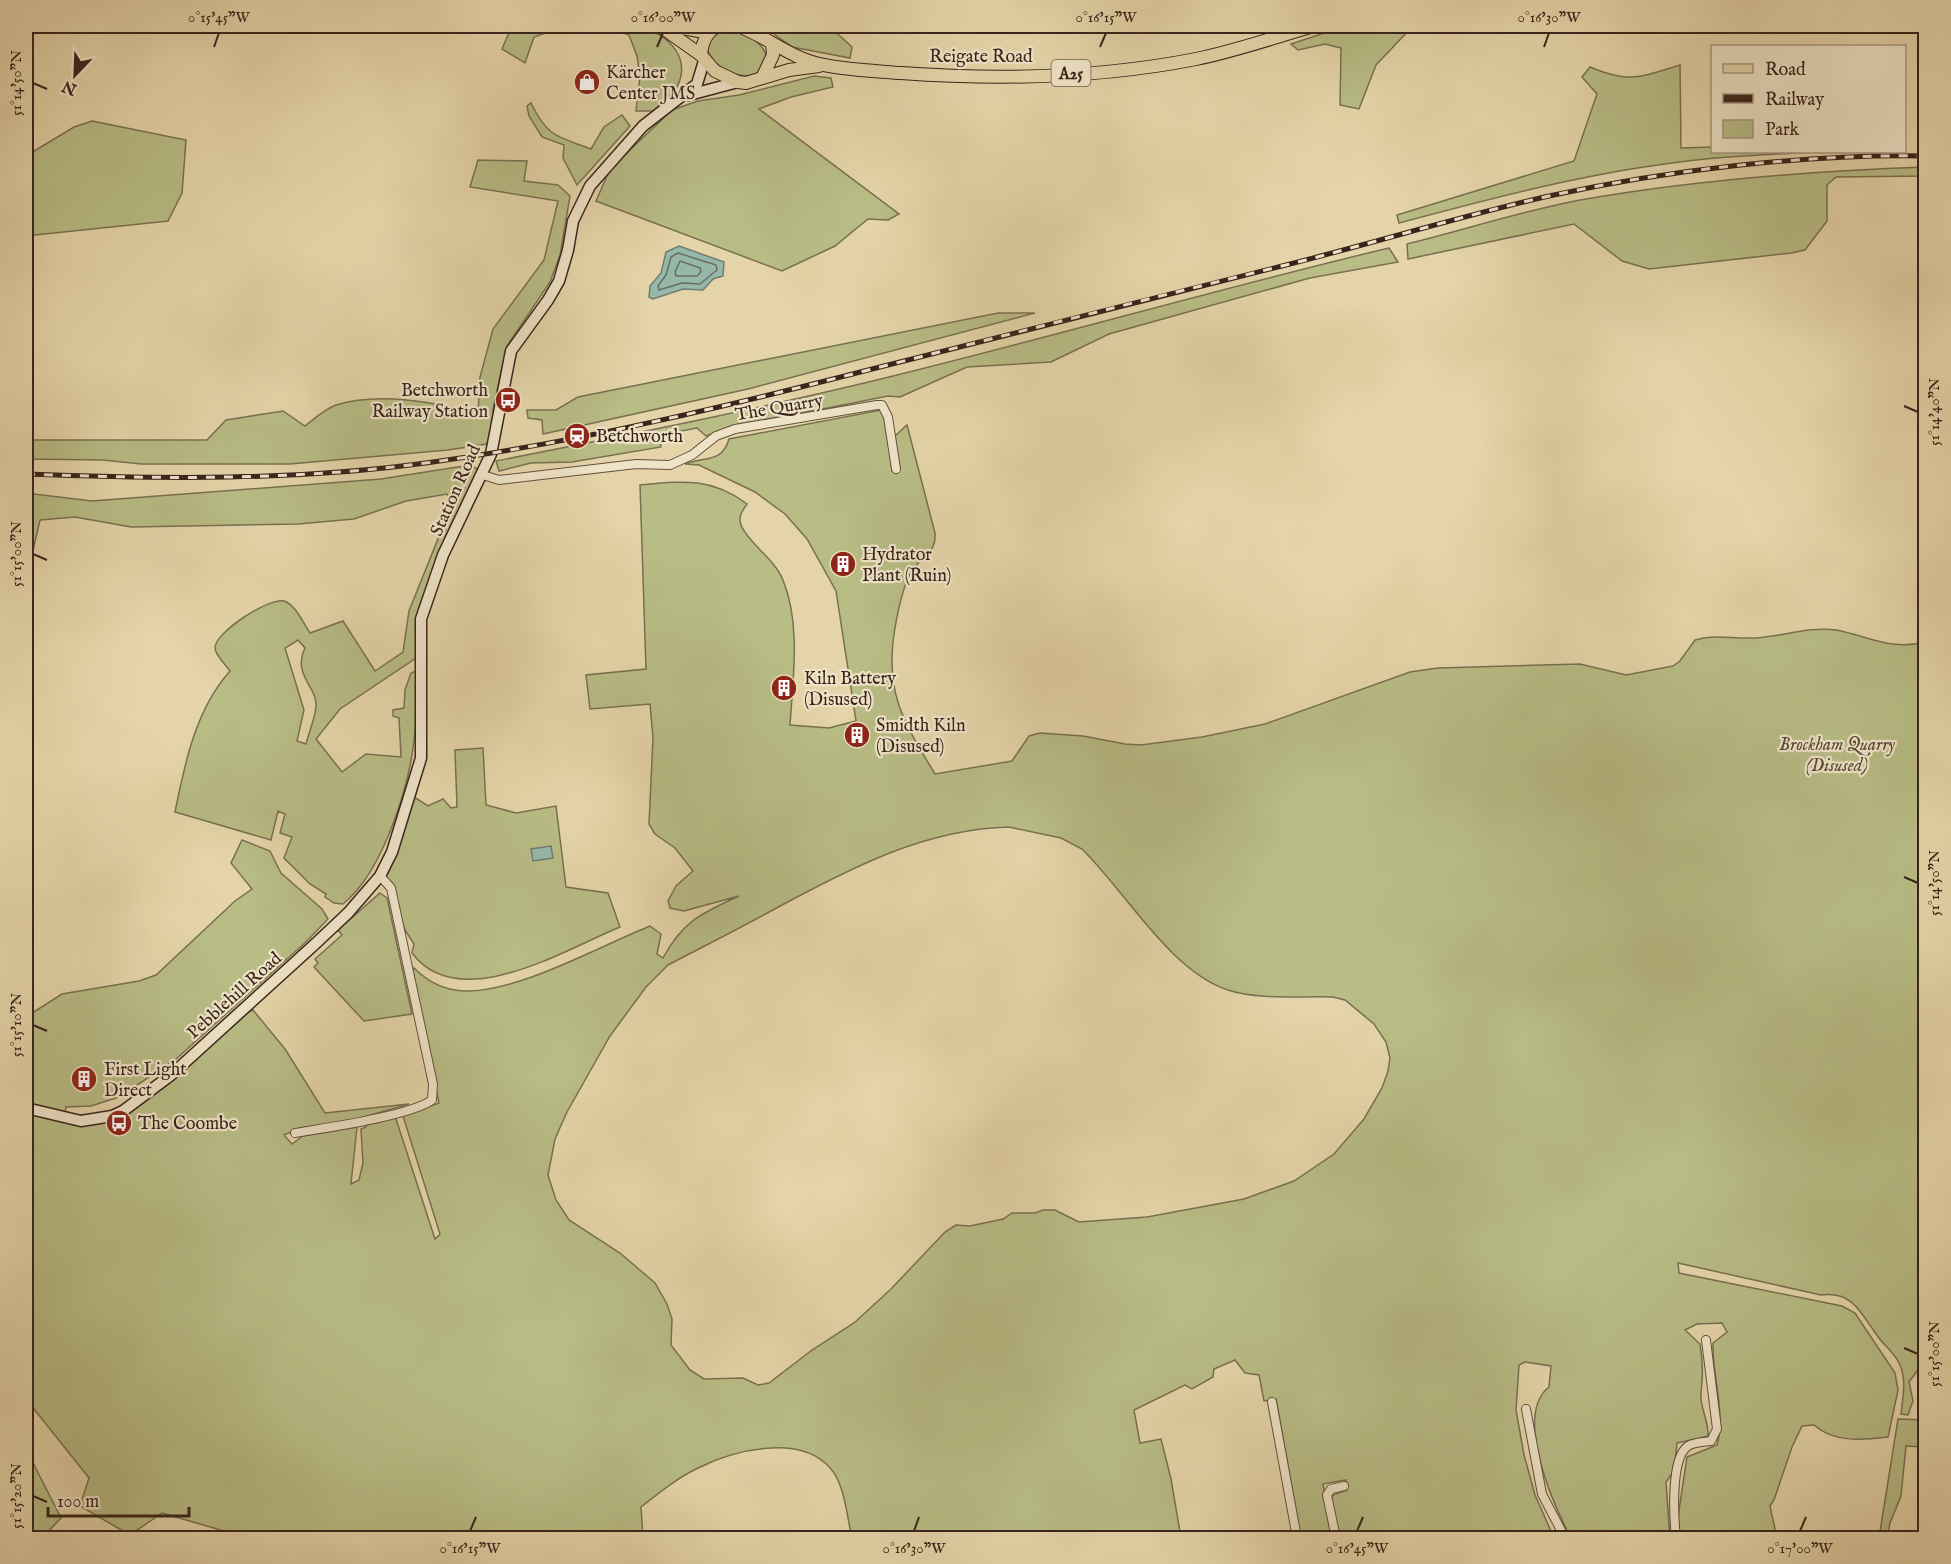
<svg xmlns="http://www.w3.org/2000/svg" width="1951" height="1564" font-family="'IM FELL English',serif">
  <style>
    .green { fill: #b8bc85; stroke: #787050; stroke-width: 1.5; fill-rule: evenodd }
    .water { fill: #96b8aa; stroke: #717c71; stroke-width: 1.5 }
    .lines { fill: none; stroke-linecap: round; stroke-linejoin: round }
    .shore { stroke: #686e62; stroke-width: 1.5 }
    .street-casing { stroke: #644f3e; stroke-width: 10 }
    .secondary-casing { stroke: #39231b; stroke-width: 13 }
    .primary-casing { stroke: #39231b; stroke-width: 14 }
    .street { stroke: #eee3c7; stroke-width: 8 }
    .secondary { stroke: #eee3c7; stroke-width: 10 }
    .primary { stroke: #e5d4a9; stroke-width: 12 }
    .rail-casing { stroke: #39231b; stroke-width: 5 }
    .rail { stroke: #eee3c7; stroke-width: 3; stroke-dasharray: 9; stroke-linecap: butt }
    .ticks { fill: none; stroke: #39231b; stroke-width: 2 }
    .labels { text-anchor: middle; stroke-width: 4.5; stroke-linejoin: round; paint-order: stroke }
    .shield { fill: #eee3c7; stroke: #6f5d4f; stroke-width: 1.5 }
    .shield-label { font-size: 16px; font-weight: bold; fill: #39231b }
    .street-label { font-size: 18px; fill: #39231b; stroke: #eee3c7 }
    .poi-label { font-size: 18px; fill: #39231b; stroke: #eee3c7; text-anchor: start }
    .park-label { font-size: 18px; font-style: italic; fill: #594936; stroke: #eee3c7 }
    .neatline { fill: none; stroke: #39231b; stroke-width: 2 }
    .ticks-label { font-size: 15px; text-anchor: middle; fill: #39231b }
  </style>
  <rect width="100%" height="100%" fill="#e5d4a9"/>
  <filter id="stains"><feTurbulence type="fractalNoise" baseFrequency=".00333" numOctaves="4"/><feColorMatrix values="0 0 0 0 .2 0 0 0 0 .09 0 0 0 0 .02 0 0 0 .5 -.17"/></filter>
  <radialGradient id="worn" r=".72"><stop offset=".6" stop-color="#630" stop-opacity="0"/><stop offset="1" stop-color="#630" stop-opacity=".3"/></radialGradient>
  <!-- green -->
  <g class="green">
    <path d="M512,26H565L534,37L525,63L502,49Z"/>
    <path d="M604,26C613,25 623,24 633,26C663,29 693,55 677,87C672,95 661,103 654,111H636L640,76L637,56L629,35Z"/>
    <path d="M763,26H829L852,47L850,58L792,47Z"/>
    <path d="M1345,26H1413L1376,65L1359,109L1340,105L1341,48L1325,44L1298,50L1291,44Z"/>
    <path d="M726,29C792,42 766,94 724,69C715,63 710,58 707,48C711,37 716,33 726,29Z"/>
    <path d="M1680,65L1681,148L1712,147V152H1813C1766,155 1718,156 1672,163C1579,175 1489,199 1399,223L1397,215L1574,161L1597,94L1582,77L1590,67C1630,84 1640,77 1680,65Z"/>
    <path d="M814,76L831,78L833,87L791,97L759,109L899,214L888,220L868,219L835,246L782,271L596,201L610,169L672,110L698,101L739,95Z"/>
    <path d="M531,103C548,138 557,136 591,149L604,127L622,115L630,126L577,185L563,158L564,145L542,137L529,116L527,106Z"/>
    <path d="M92,121L186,140L182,193L168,221L26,236V156L74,127Z"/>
    <path d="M478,160L527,161L524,181L558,185L570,196L560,255L550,282L507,346L493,409L492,433L487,444L448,450L290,464H141L103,460L26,459V440H207L226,420L283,411L305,426C314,419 325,409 336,405C379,392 435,402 478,414L480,377L493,329L544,260L558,201L470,187Z"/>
    <path d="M1925,167V176L1836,177L1827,185V221L1805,250L1791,253L1649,269L1622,261L1574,224L1408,259L1407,244C1464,230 1522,211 1580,200C1695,180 1809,171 1925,167Z"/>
    <path d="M1389,248L1398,262L1310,278L1109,334L1051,362L967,367L900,397L888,396L732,427L706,436L697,428L660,435L661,447L572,462L531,463L499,471L496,461C628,435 759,409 889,377C1056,336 1221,288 1389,248Z"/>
    <path d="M998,313H1035L748,389L543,434L542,420L528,418L527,410H556L578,397Z"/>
    <path d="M881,410L887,427L892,471L899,469L895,436L907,425L935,533C937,554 919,557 910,574C902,590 898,610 895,628C884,692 903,721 935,774L1012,761L1029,736L1040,733L1083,736L1125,744L1141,745L1202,737L1265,724L1410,672L1438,668L1580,664L1626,675L1673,666L1680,661L1695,640C1714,634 1733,639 1754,638C1781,637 1808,626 1836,630C1868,636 1892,651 1925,642L1926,1359L1909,1382L1913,1401L1908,1415L1901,1414C1903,1397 1907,1379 1899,1363C1895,1354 1885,1346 1879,1338C1862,1316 1854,1290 1821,1295L1678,1263L1679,1273L1842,1306L1855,1313L1895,1373L1898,1390L1888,1437C1862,1440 1834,1443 1814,1425L1802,1426L1792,1447L1774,1500L1770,1506L1777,1538H1680L1678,1517L1687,1457L1717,1445C1726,1413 1712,1376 1713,1343L1727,1332L1722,1323L1697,1324L1685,1330L1700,1344C1703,1363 1703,1374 1701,1393C1699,1405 1709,1421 1708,1436L1677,1443L1674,1471L1666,1482L1670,1538H1571C1554,1506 1513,1415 1549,1387L1551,1366L1525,1362L1519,1365L1516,1410L1524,1455L1535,1495L1554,1538H1339L1331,1500L1333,1495L1347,1490L1346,1480L1323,1484L1333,1538H1301L1276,1399L1264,1401L1259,1375L1245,1373L1235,1360L1214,1369L1213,1377L1192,1389L1185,1385L1134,1410L1140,1443L1161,1439L1171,1479L1181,1538H852C847,1518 845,1485 831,1469C801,1433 734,1450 698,1468C677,1478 659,1493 641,1507L643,1538H248L162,1513L130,1535L80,1506L89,1478L26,1399V1017L62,994L139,981L156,975L235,901L252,889L231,863L242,840L270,851L281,873L322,909L328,919L307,941L175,1060L119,1097L91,1106L66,1107L64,1121L82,1126L118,1119L145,1102L245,1013L253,1010L285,1049L325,1113L409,1104L357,1119L300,1128L284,1135L292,1144L303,1136L357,1127L351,1184L359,1180L363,1163L361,1129L366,1127L368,1122L395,1116L435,1239L440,1234L403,1116L439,1103L411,973L414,968C427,981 444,990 463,991C517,993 598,947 650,926L661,934L657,954L663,958C683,921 702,913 739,896L684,911L670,908L668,901L676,886L693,871L675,848L655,834L649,824L653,738L650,704L590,709L586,675L646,669L640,485C682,481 711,477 747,504C742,511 738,517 741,525C748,543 774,558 783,580C801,624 793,678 790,725L829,728L856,721L836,591L807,539L785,514L755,492L699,465L685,464C703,456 722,464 729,439ZM1009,827L1061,838L1082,849C1126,892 1170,971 1228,990C1257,1000 1302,996 1333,997L1345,1000L1374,1024L1386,1042L1390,1058L1388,1071L1382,1088L1364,1119L1334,1154L1294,1181L1244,1199L1147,1217L1079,1222L1055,1210H1043L1035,1213H1012L1003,1219L970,1226L956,1225L945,1232L891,1289L854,1323L812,1350L769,1383L758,1385L743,1378L704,1379L690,1370L671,1345L672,1319L667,1304L655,1283L620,1253L569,1220L556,1200L548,1175L555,1139L567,1112L610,1036L646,987L668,965C706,945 744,926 782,905C853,867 926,829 1009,827Z"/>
    <path d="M470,465L481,471L440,554L416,658L340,709L316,739L342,772L366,754L401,757L399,718L393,716V710L404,708L405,690L411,673L416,671C416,691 417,711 415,731C411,782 384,871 343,904L334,903L325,897L326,894L310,884L284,858L292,837L280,833L285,814L278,811L271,840L175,812C185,762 196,709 230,671C226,665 215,655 215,648C215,632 270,597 284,601C296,605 303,623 310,633L343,621L375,671L403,652L409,611L452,504L447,494L406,501L354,519L298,524L131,527L75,517L40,520L28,572L26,602V493L92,501L381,479ZM298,640L305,648C292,676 318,687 316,707C315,718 309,732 306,744L297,741L304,710L285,648Z"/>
    <path d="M483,748L486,805L516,813L556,806L566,887L608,893L620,927C566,949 459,1016 412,953L414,944L405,930L386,876V869L414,797L428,806L443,799L451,808L457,807L455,750Z"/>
    <path d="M380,893L387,898L412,1014L364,1021L314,967L318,963L315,959L342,935L338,930Z"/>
    <path d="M1898,1419L1925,1420V1447L1906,1446L1901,1496L1890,1523L1887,1538H1879Z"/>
    <path d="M26,1449L61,1518L42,1538H26Z"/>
  </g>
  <!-- water -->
  <g class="water">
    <path d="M679,246L724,262L723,276L713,279L703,290L683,289L653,299L649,297L650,286L661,273L666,252Z"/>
    <path d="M551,846L553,858L533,861L531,849Z"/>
  </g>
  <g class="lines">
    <!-- shore -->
    <g class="shore">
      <path d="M678,253L716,265L717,270L700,284L682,283L659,290L658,286L666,275L671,257Z"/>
      <path d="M680,261L700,268L701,272L697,276H676L675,272Z"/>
    </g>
    <!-- street casing -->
    <g class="street-casing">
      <g id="street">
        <path d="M483,475L499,480L636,464L670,465L692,455L716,436L735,429L877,405H882L888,417L896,469"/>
        <path d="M295,1133C324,1128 410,1116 432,1100L433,1084L391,888L380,876"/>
        <path d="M1272,1402L1297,1538"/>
        <path d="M1526,1409L1542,1494L1565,1538"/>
        <path d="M1336,1538L1327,1495L1331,1489L1344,1486"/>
        <path d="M1676,1538C1674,1519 1670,1458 1688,1446C1694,1442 1705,1442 1711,1441L1717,1429L1706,1340"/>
      </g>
    </g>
    <!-- secondary casing -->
    <g class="secondary-casing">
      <g id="secondary">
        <path d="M689,95L738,82"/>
        <path d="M26,1108L81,1121L112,1116L123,1111L171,1075L314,945L348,913L380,876L392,852L421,758V619L443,555L491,454L511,351L548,300L559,281L568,250L573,221L590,186L643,126L697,84L704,61"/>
      </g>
    </g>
    <!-- primary casing -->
    <g class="primary-casing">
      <g id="primary">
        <path d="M660,26L701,55"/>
        <path d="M670,26L699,31L711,29"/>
        <path d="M718,26C707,31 702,43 701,55L715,71L738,82L746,83L789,70L819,66"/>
        <path d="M738,26C768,37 791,59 824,65C849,70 875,71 901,73C998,80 1100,78 1196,59C1236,51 1275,37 1314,26"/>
        <path d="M762,78L773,55L772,44"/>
      </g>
    </g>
    <!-- street -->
    <use href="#street" class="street"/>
    <!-- secondary -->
    <use href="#secondary" class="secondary"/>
    <!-- primary -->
    <use href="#primary" class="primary"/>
    <!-- rail casing -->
    <g class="rail-casing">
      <path id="rail" d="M26,474C161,479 299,481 433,462C584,441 732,405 880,367C1015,333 1150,298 1286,265C1374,243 1461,216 1549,196C1668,170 1804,154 1926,156"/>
    </g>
    <!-- rail -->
    <use href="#rail" class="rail"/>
  </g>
  <!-- ticks -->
  <path class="ticks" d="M214,47L219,33M657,47L663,33M1100,47L1106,33M1544,47L1549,33M33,83L47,89M1904,406L1918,412M33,554L47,560M1904,877L1918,883M33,1025L47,1031M1904,1348L1918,1354M33,1496L47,1502M470,1531L476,1517M914,1531L919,1517M1357,1531L1363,1517M1800,1531L1806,1517"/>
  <!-- icons -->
  <defs>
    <g id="shop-disc" transform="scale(1.35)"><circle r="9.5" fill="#8f2418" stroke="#eee3c7"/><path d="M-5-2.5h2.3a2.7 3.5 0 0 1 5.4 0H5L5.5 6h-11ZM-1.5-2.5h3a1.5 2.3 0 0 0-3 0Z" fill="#fff"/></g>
    <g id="bus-disc" transform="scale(1.35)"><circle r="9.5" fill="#8f2418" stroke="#eee3c7"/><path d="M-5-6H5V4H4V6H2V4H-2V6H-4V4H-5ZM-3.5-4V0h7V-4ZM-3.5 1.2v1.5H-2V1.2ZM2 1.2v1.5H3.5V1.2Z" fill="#fff"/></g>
    <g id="station-disc" transform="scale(1.35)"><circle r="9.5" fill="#8f2418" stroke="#eee3c7"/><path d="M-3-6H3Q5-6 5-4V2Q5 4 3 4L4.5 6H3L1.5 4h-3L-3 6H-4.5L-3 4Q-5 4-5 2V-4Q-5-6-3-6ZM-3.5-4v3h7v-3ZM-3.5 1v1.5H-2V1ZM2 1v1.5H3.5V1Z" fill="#fff"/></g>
    <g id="building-disc" transform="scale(1.35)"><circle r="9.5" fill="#8f2418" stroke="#eee3c7"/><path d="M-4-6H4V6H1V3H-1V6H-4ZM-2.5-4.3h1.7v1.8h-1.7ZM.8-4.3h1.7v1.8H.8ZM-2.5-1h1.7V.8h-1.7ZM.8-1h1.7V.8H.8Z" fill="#fff"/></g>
  </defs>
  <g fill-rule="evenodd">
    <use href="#shop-disc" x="587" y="82"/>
    <use href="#bus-disc" x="508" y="400"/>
    <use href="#station-disc" x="577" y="436"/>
    <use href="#building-disc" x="843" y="564"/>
    <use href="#building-disc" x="784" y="688"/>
    <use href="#building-disc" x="857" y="735"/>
    <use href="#building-disc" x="84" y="1079"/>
    <use href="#bus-disc" x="119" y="1123"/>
  </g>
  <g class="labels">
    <!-- shield labels -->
    <rect class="shield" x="1051.5" y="60" width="39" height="26" rx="4.5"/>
    <g class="shield-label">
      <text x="1071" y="79">A25</text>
    </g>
    <!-- street labels -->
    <g class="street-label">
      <text x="981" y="62">Reigate Road</text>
      <text transform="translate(779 407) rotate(-10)" y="6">The Quarry</text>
      <text transform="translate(455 490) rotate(-66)" y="6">Station Road</text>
      <text transform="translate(234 995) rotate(-42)" y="6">Pebblehill Road</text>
    </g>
    <!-- poi labels -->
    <g class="poi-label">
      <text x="606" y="78">Kärcher<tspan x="606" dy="21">Center JMS</tspan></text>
      <text x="488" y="396" text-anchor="end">Betchworth<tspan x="488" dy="21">Railway Station</tspan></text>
      <text x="596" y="442">Betchworth</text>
      <text x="862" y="560">Hydrator<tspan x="862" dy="21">Plant (Ruin)</tspan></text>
      <text x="804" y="684">Kiln Battery<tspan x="804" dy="21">(Disused)</tspan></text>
      <text x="876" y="731">Smidth Kiln<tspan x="876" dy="21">(Disused)</tspan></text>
      <text x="104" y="1075">First Light<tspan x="104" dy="21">Direct</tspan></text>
      <text x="138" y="1129">The Coombe</text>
    </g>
    <!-- park labels -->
    <g class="park-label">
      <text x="1837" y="750">Brockham Quarry<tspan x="1837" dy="21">(Disused)</tspan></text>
    </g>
  </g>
  <!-- margin -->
  <rect width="1951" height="1564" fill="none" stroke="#e5d4a9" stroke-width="66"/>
  <!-- legend -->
  <rect x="1711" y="45" width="195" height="108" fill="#eee3c7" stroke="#a69682" stroke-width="1.5"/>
  <rect x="1723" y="64" width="30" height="9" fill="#e5d4a9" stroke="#a69682" stroke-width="1.5"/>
  <text x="1765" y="75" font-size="18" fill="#39231b">Road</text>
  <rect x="1723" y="94" width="30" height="9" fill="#39231b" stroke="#a69682" stroke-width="1.5"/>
  <text x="1765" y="105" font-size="18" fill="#39231b">Railway</text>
  <rect x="1723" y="120" width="30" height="18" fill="#b8bc85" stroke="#a69682" stroke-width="1.5"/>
  <text x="1765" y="135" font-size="18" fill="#39231b">Park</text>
  <!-- north arrow -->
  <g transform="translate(75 75) rotate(203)" stroke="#eee3c7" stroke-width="4.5" paint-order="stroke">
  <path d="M0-4.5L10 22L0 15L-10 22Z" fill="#39231b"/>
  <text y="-9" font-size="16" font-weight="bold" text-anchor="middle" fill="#39231b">N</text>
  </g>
  <!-- scale -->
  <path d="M48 1507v9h141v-9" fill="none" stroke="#39231b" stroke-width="3"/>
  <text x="57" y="1507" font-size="18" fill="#39231b" stroke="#eee3c7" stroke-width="4.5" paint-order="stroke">100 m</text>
  <rect x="33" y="33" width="1885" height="1498" class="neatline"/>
  <g class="ticks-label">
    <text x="219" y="22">0°15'45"W</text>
    <text x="663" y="22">0°16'00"W</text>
    <text x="1106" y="22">0°16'15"W</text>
    <text x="1549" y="22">0°16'30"W</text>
    <text transform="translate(16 83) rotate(-90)" y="5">51°14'50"N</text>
    <text transform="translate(1934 412) rotate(-90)" y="5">51°14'40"N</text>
    <text transform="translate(16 554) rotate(-90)" y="5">51°15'00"N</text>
    <text transform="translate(1934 883) rotate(-90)" y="5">51°14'50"N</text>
    <text transform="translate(16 1025) rotate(-90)" y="5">51°15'10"N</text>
    <text transform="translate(1934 1354) rotate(-90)" y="5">51°15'00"N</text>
    <text transform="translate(16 1496) rotate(-90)" y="5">51°15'20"N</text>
    <text x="470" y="1553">0°16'15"W</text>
    <text x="914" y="1553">0°16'30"W</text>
    <text x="1357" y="1553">0°16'45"W</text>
    <text x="1800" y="1553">0°17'00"W</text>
  </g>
  <rect width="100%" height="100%" filter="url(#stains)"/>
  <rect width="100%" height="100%" fill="url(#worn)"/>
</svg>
